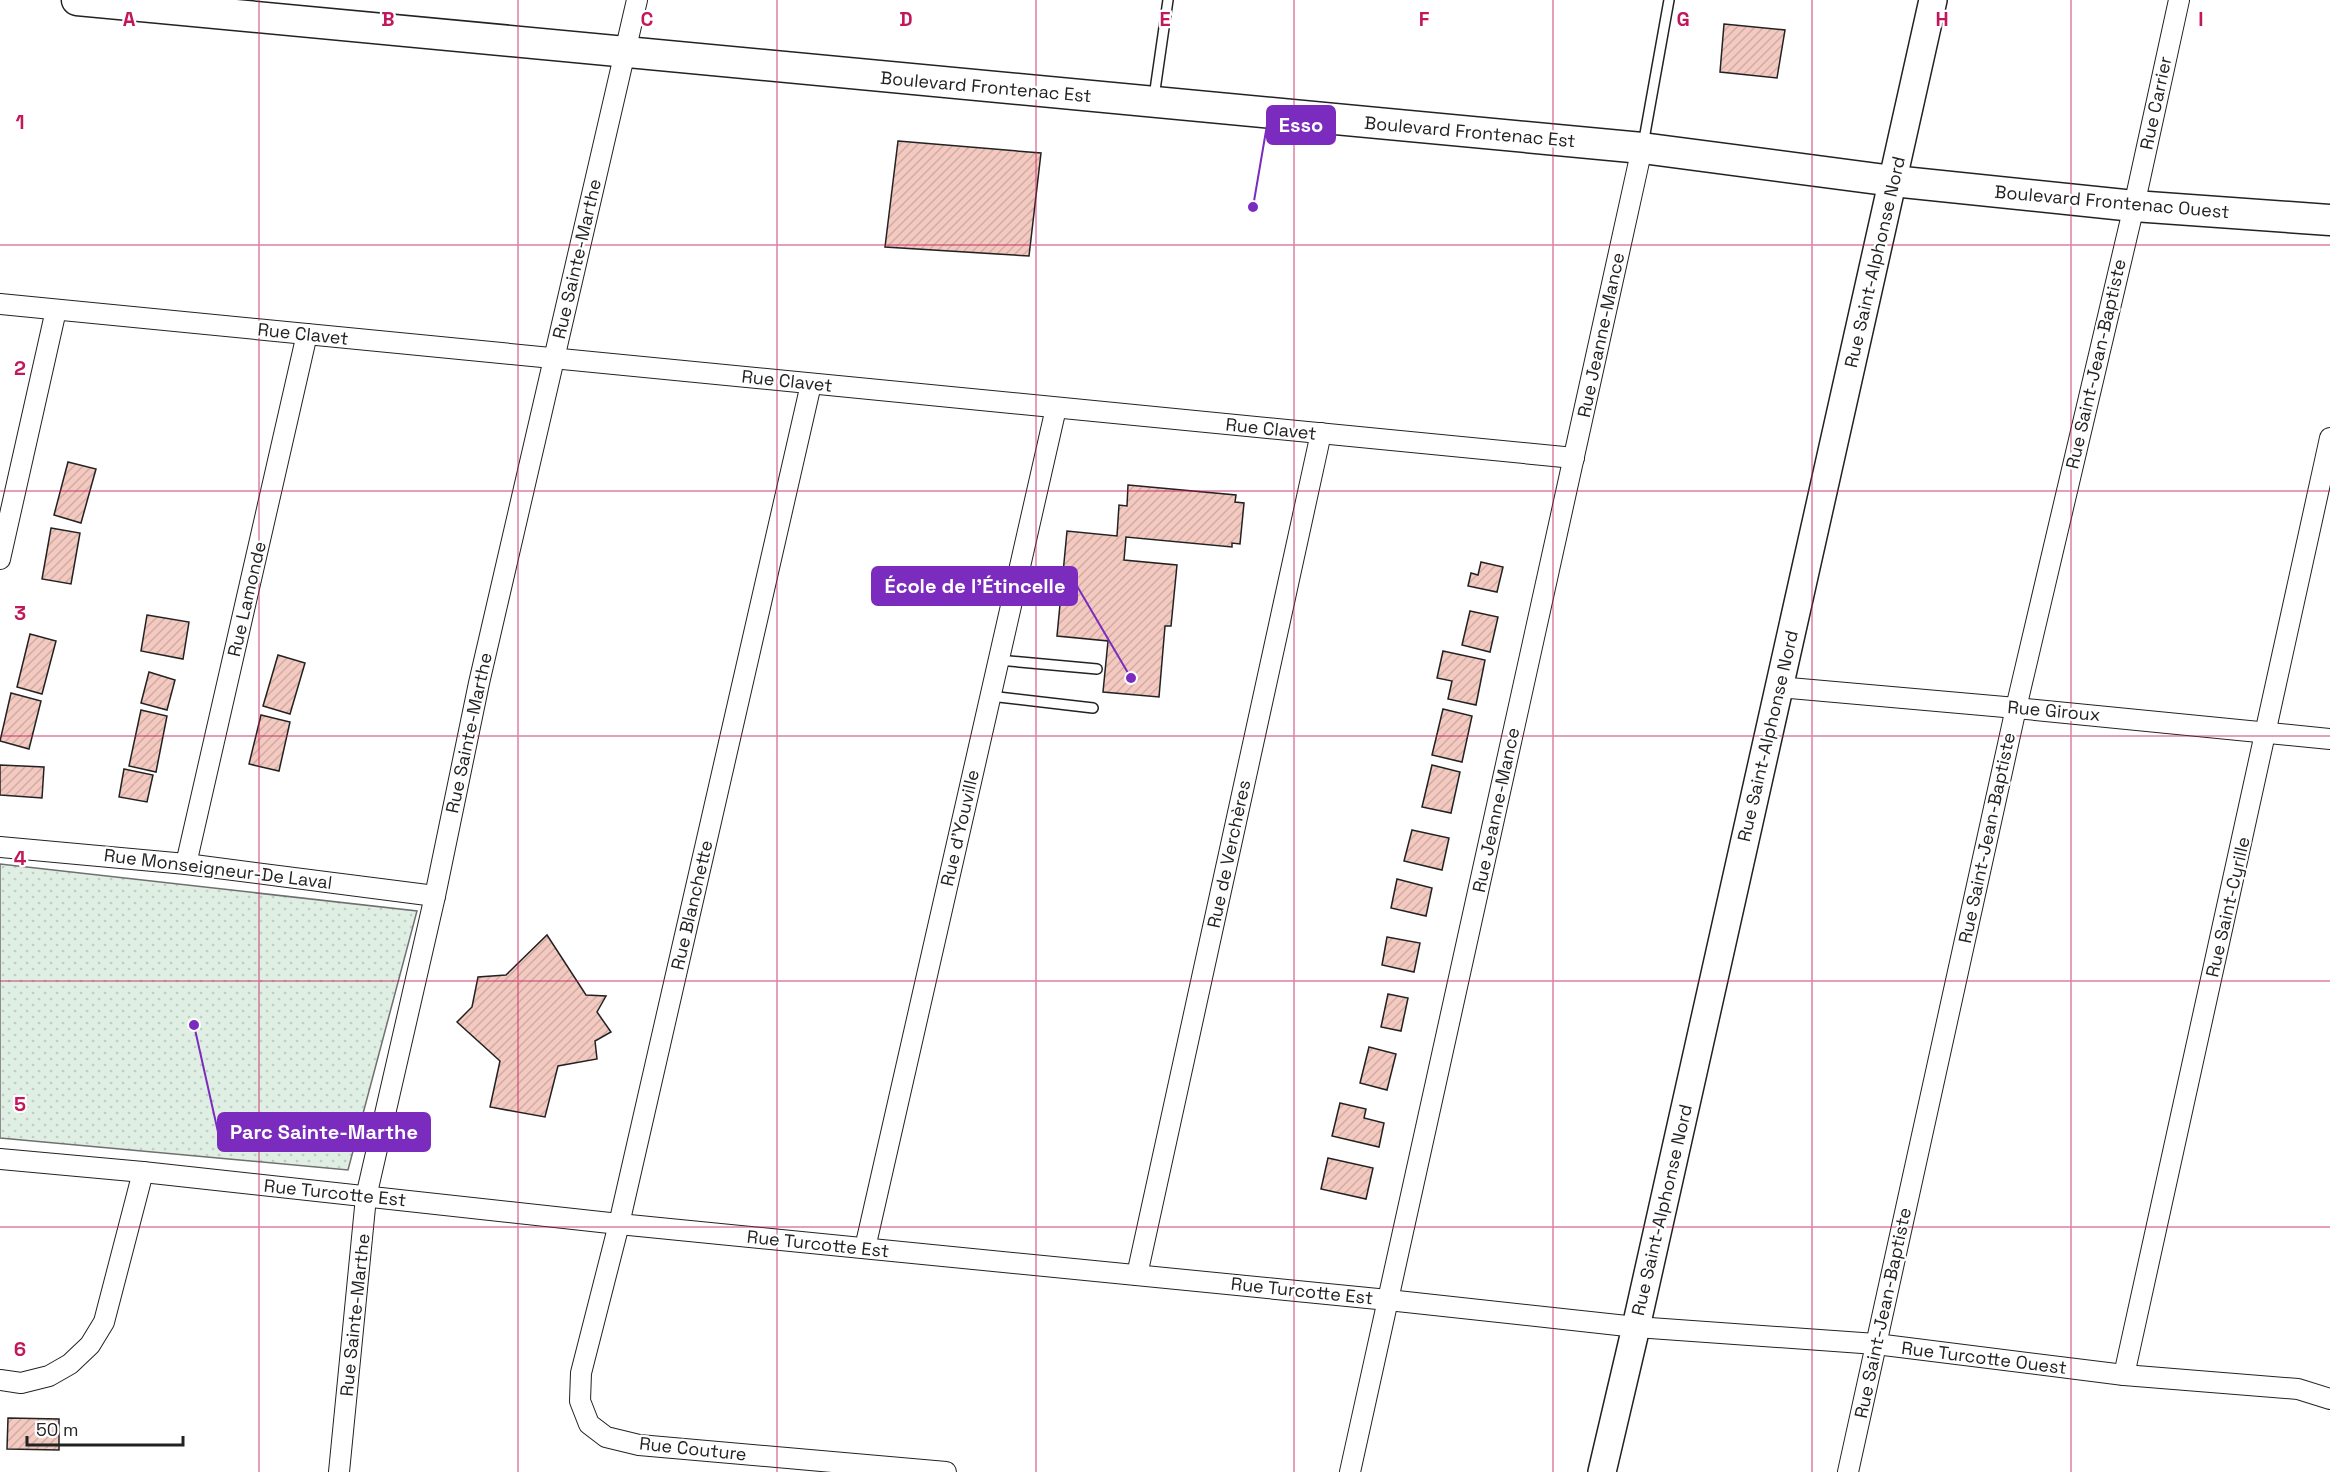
<svg xmlns="http://www.w3.org/2000/svg" width="2330" height="1472" font-family="'Space Grotesk',sans-serif">
  <style>
    .grass { fill: url(#grass-dots); stroke: #6f6f6f; stroke-width: 1.5 }
    .building { fill: url(#building-hatch); stroke: #222; stroke-width: 1.5 }
    .lines { fill: none; stroke-linecap: round; stroke-linejoin: round }
    .service-casing { stroke: #222; stroke-width: 12 }
    .minor-casing { stroke: #222; stroke-width: 22 }
    .secondary-casing { stroke: #222; stroke-width: 30 }
    .primary-casing { stroke: #222; stroke-width: 33 }
    .service { stroke: #fff; stroke-width: 9 }
    .minor { stroke: #fff; stroke-width: 20 }
    .secondary { stroke: #fff; stroke-width: 27 }
    .primary { stroke: #fff; stroke-width: 30 }
    .grid { fill: none; stroke: #c2185b; stroke-width: 1.5; stroke-opacity: 0.55 }
    .labels { text-anchor: middle; stroke-width: 4.5; stroke-linejoin: round; paint-order: stroke }
    .street-label { font-size: 18px; fill: #222; stroke: #fff }
    .grid-label { font-size: 20px; text-anchor: middle; font-weight: bold; fill: #c2185b; stroke: #fff; stroke-width: 4.5; stroke-linejoin: round; paint-order: stroke }
    .leader { fill: none; stroke: #7b2cbf; stroke-width: 2 }
    .callout-dot { fill: #7b2cbf; stroke: #fff; stroke-width: 2 }
    .callout { fill: #7b2cbf; stroke: #7b2cbf; stroke-width: 2 }
    .callout-label { font-size: 20px; text-anchor: middle; font-weight: bold; fill: #fff }
  </style>
  <defs>
    <pattern id="grass-dots" width="8" height="8" patternUnits="userSpaceOnUse" patternTransform="scale(1.5)"><rect width="8" height="8" fill="#e0efe3"/><path d="M2 2h.1M6 6h.1" fill="none" stroke="#c0cdc2" stroke-width="1.8" stroke-linecap="round"/></pattern>
    <pattern id="building-hatch" width="6" height="6" patternUnits="userSpaceOnUse" patternTransform="scale(1.5)"><rect width="6" height="6" fill="#f3c9c0"/><path d="M-1 1l2-2M0 6l6-6M5 7l2-2" fill="none" stroke="#d0aca5"/></pattern>
  </defs>
  <rect width="100%" height="100%" fill="#fff"/>
  <!-- grass -->
  <path class="grass" d="M0,864L417,911L348,1170L0,1138Z"/>
  <!-- building -->
  <g class="building">
    <path d="M1724,24L1785,30L1777,78L1720,72Z"/>
    <path d="M898,141L1041,153L1029,256L885,247Z"/>
    <path d="M68,462L96,469L81,523L54,515Z"/>
    <path d="M1128,485L1236,495L1235,502L1244,503L1240,544L1232,543V547L1126,537L1124,560L1177,565L1171,626H1165L1159,697L1103,692L1108,641L1057,636L1067,531L1117,536L1119,505L1127,506Z"/>
    <path d="M51,528L80,533L71,584L42,579Z"/>
    <path d="M1481,562L1503,567L1497,592L1468,586L1471,573L1478,575Z"/>
    <path d="M1470,611L1498,617L1490,652L1462,645Z"/>
    <path d="M147,615L189,622L183,659L141,651Z"/>
    <path d="M30,634L56,641L42,694L17,687Z"/>
    <path d="M1443,651L1485,660L1476,705L1448,699L1452,681L1437,678Z"/>
    <path d="M278,655L305,663L290,714L263,706Z"/>
    <path d="M149,672L175,680L167,710L141,703Z"/>
    <path d="M11,693L41,701L29,749L0,741Z"/>
    <path d="M1443,709L1472,716L1462,762L1432,755Z"/>
    <path d="M141,710L167,716L156,772L129,766Z"/>
    <path d="M261,715L290,722L279,771L249,764Z"/>
    <path d="M0,765L44,767L42,798L0,795Z"/>
    <path d="M1432,765L1460,772L1451,813L1422,807Z"/>
    <path d="M124,769L153,775L147,802L119,797Z"/>
    <path d="M1412,830L1449,838L1442,870L1404,861Z"/>
    <path d="M1397,879L1432,888L1426,916L1391,908Z"/>
    <path d="M547,935L586,995L606,996L597,1012L611,1032L595,1041L597,1059L558,1066L545,1117L490,1107L500,1061L457,1022L472,1007L478,977L506,975Z"/>
    <path d="M1387,937L1420,943L1414,972L1382,965Z"/>
    <path d="M1388,994L1408,998L1401,1031L1381,1027Z"/>
    <path d="M1369,1047L1396,1054L1387,1090L1360,1083Z"/>
    <path d="M1340,1103L1366,1109L1364,1118L1384,1123L1379,1147L1332,1136Z"/>
    <path d="M1328,1158L1373,1168L1366,1199L1321,1189Z"/>
    <path d="M8,1418L59,1419V1450L7,1449Z"/>
  </g>
  <g class="lines">
    <!-- service casing -->
    <g class="service-casing">
      <g id="service">
        <path d="M1154,97L1168,0"/>
        <path d="M1643,145L1669,0"/>
        <path d="M998,660L1097,669"/>
        <path d="M990,696L1093,708"/>
      </g>
    </g>
    <!-- minor casing -->
    <g class="minor-casing">
      <g id="minor">
        <path d="M0,304L1574,458"/>
        <path d="M811,384L619,1224L581,1373L580,1401L589,1424L606,1437L639,1445L946,1472"/>
        <path d="M0,559L56,310"/>
        <path d="M1778,687L2016,708L2330,739"/>
        <path d="M0,847L186,864L435,896"/>
        <path d="M186,864L307,334"/>
        <path d="M0,1159L143,1172L619,1224L1388,1300L1636,1327L1876,1344L2124,1375L2298,1389L2330,1399"/>
        <path d="M865,1248L1056,408"/>
        <path d="M1137,1275L1321,433"/>
        <path d="M2124,1375L2330,438"/>
        <path d="M0,1380L21,1383L49,1376L70,1364L90,1345L104,1322L143,1172"/>
        <path d="M339,1472L366,1197L435,896L479,683L637,0"/>
        <path d="M1350,1472L1642,148"/>
        <path d="M1848,1472L2016,708L2134,206L2179,0"/>
      </g>
    </g>
    <!-- secondary casing -->
    <g class="secondary-casing">
      <path id="secondary" d="M1602,1472L1636,1327L1933,0"/>
    </g>
    <!-- primary casing -->
    <g class="primary-casing">
      <path id="primary" d="M77,0L1642,148L1893,181L2134,206L2330,220"/>
    </g>
    <!-- service -->
    <use href="#service" class="service"/>
    <!-- minor -->
    <use href="#minor" class="minor"/>
    <!-- secondary -->
    <use href="#secondary" class="secondary"/>
    <!-- primary -->
    <use href="#primary" class="primary"/>
  </g>
  <!-- grid -->
  <path class="grid" d="M259,0V1472M518,0V1472M777,0V1472M1036,0V1472M1294,0V1472M1553,0V1472M1812,0V1472M2071,0V1472M0,245H2330M0,491H2330M0,736H2330M0,981H2330M0,1227H2330"/>
  <g class="labels">
    <!-- street labels -->
    <g class="street-label">
      <text transform="translate(986 87) rotate(5)" y="6">Boulevard Frontenac Est</text>
      <text transform="translate(2156 103) rotate(-78)" y="6">Rue Carrier</text>
      <text transform="translate(1470 132) rotate(5)" y="6">Boulevard Frontenac Est</text>
      <text transform="translate(2112 202) rotate(5)" y="6">Boulevard Frontenac Ouest</text>
      <text transform="translate(577 259) rotate(-77)" y="6">Rue Sainte-Marthe</text>
      <text transform="translate(1875 262) rotate(-77)" y="6">Rue Saint-Alphonse Nord</text>
      <text transform="translate(303 334) rotate(6)" y="6">Rue Clavet</text>
      <text transform="translate(1601 335) rotate(-78)" y="6">Rue Jeanne-Mance</text>
      <text transform="translate(2096 364) rotate(-77)" y="6">Rue Saint-Jean-Baptiste</text>
      <text transform="translate(787 381) rotate(6)" y="6">Rue Clavet</text>
      <text transform="translate(1271 429) rotate(6)" y="6">Rue Clavet</text>
      <text transform="translate(247 599) rotate(-77)" y="6">Rue Lamonde</text>
      <text transform="translate(2054 711) rotate(5)" y="6">Rue Giroux</text>
      <text transform="translate(469 733) rotate(-78)" y="6">Rue Sainte-Marthe</text>
      <text transform="translate(1768 736) rotate(-77)" y="6">Rue Saint-Alphonse Nord</text>
      <text transform="translate(1496 810) rotate(-78)" y="6">Rue Jeanne-Mance</text>
      <text transform="translate(960 828) rotate(-77)" y="6">Rue d'Youville</text>
      <text transform="translate(1987 838) rotate(-78)" y="6">Rue Saint-Jean-Baptiste</text>
      <text transform="translate(1229 854) rotate(-78)" y="6">Rue de Verchères</text>
      <text transform="translate(218 869) rotate(7)" y="6">Rue Monseigneur-De Laval</text>
      <text transform="translate(692 905) rotate(-77)" y="6">Rue Blanchette</text>
      <text transform="translate(2228 907) rotate(-77)" y="6">Rue Saint-Cyrille</text>
      <text transform="translate(335 1193) rotate(6)" y="6">Rue Turcotte Est</text>
      <text transform="translate(1662 1210) rotate(-77)" y="6">Rue Saint-Alphonse Nord</text>
      <text transform="translate(818 1244) rotate(6)" y="6">Rue Turcotte Est</text>
      <text transform="translate(1302 1291) rotate(6)" y="6">Rue Turcotte Est</text>
      <text transform="translate(1883 1313) rotate(-78)" y="6">Rue Saint-Jean-Baptiste</text>
      <text transform="translate(355 1315) rotate(-84)" y="6">Rue Sainte-Marthe</text>
      <text transform="translate(1984 1358) rotate(7)" y="6">Rue Turcotte Ouest</text>
      <text transform="translate(693 1449) rotate(6)" y="6">Rue Couture</text>
    </g>
  </g>
  <g class="grid-label">
    <text x="129" y="26">A</text>
    <text x="388" y="26">B</text>
    <text x="647" y="26">C</text>
    <text x="906" y="26">D</text>
    <text x="1165" y="26">E</text>
    <text x="1424" y="26">F</text>
    <text x="1683" y="26">G</text>
    <text x="1942" y="26">H</text>
    <text x="2201" y="26">I</text>
    <text x="20" y="129">1</text>
    <text x="20" y="375">2</text>
    <text x="20" y="620">3</text>
    <text x="20" y="865">4</text>
    <text x="20" y="1111">5</text>
    <text x="20" y="1356">6</text>
  </g>
  <!-- callouts -->
  <path class="leader" d="M1253 207L1267 125M1131 678L1077 586M194 1025L218 1132"/>
  <g class="callout-dot">
    <circle cx="1253" cy="207" r="6"/>
    <circle cx="1131" cy="678" r="6"/>
    <circle cx="194" cy="1025" r="6"/>
  </g>
  <g class="callout">
    <rect x="1267" y="106" width="68" height="38" rx="6"/>
    <rect x="872" y="567" width="205" height="38" rx="6"/>
    <rect x="218" y="1113" width="212" height="38" rx="6"/>
  </g>
  <g class="callout-label">
    <text x="1301" y="132">Esso</text>
    <text x="975" y="593">École de l'Étincelle</text>
    <text x="324" y="1139">Parc Sainte-Marthe</text>
  </g>
  <!-- scale -->
  <path d="M27 1436v9h156v-9" fill="none" stroke="#222222" stroke-width="3"/>
  <text x="36" y="1436" font-size="18" fill="#222222" stroke="#ffffff" stroke-width="4.5" paint-order="stroke">50 m</text>
</svg>
